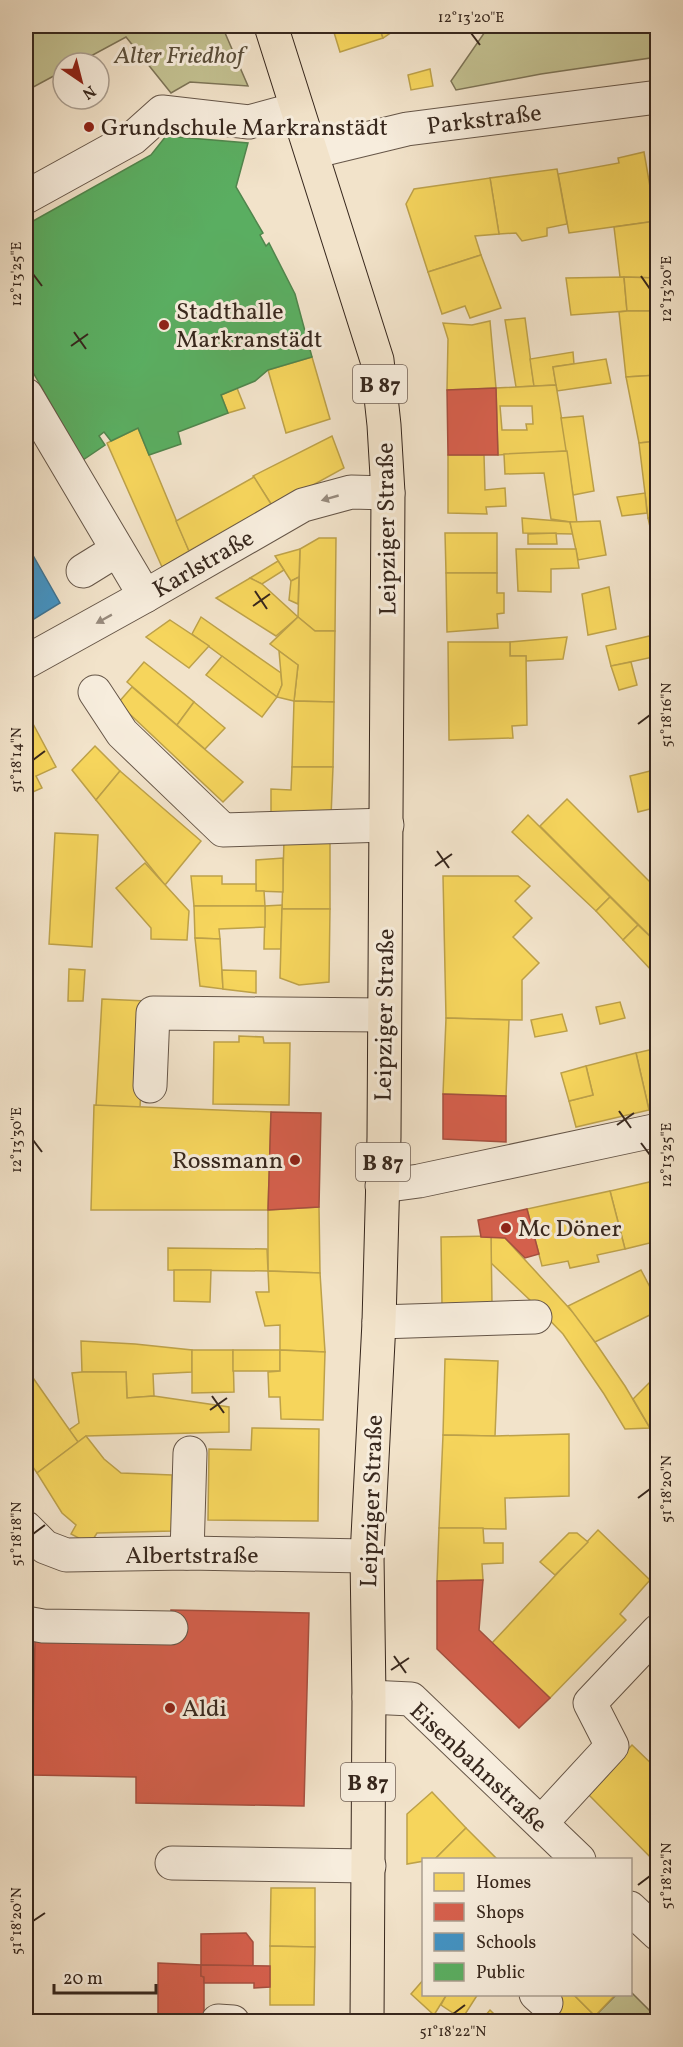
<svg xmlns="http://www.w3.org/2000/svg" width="683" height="2047" font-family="Vollkorn,serif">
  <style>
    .green { fill: #c3c191; stroke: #7d7457; stroke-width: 1.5 }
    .homes { fill: #f6d55c; stroke: #bda149; stroke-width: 1.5; fill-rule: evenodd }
    .shops { fill: #d6604d; stroke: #a64f3f; stroke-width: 1.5 }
    .schools { fill: #4393c3; stroke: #3f7391; stroke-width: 1.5 }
    .public { fill: #5aae61; stroke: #50864d; stroke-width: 1.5 }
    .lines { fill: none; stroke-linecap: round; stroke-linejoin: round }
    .minor-casing { stroke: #665648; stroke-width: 35 }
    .major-casing { stroke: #37271d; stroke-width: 35 }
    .minor { stroke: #f7eddd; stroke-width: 33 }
    .major { stroke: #f2e3ca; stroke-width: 33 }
    .oneway { fill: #978a7d }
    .ticks { fill: none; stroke: #37271d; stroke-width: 2 }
    .poi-dot { fill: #8f2418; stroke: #f7eddd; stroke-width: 2 }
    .labels { text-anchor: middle; stroke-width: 6; stroke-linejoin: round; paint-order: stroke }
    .shield { fill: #f7eddd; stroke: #716257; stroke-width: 1.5 }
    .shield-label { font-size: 22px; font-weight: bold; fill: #37271d }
    .park-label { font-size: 24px; font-style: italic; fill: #5a4e3a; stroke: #f7eddd }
    .street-label { font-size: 24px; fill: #37271d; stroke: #f7eddd }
    .poi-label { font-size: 24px; fill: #37271d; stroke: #f7eddd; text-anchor: start }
    .neatline { fill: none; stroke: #37271d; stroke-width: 2 }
    .ticks-label { font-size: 15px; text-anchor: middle; fill: #37271d }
  </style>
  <rect width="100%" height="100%" fill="#f2e3ca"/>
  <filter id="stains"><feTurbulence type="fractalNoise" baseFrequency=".00333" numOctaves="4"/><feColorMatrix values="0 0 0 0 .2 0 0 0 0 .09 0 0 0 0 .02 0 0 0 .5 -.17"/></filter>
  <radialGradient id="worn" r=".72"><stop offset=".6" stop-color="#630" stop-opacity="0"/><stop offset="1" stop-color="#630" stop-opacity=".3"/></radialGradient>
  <!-- green -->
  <g class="green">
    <path d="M26,26H222L248,86L190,82L171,93L126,37L78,63H63V71L26,91Z"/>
    <path d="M489,26H657V57L541,74L456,90L451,81Z"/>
    <path d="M631,1992L658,2019L657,2022H589L616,1995L630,1994Z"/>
  </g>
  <!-- homes -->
  <g class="homes">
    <path d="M332,26H379L383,38L340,52Z"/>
    <path d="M379,26H401L383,38Z"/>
    <path d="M430,69L433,86L411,90L408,75Z"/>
    <path d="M644,152L656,221L569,233L558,174L619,163L618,158Z"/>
    <path d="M557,169L567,224L547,228V236L522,241L516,233L499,234L490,178Z"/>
    <path d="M490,178L499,234L475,236L481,255L428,272L406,204L414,189Z"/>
    <path d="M656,221L658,278L620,277L614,227Z"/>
    <path d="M481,255L501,308L470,318L465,306L442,314L428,272Z"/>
    <path d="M624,277L627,311L571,315L566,278Z"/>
    <path d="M624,277L658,278V311H627Z"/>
    <path d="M627,311H658V375L626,377L619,312Z"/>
    <path d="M525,318L534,386L516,387L505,320Z"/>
    <path d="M490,321L496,388L447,390L448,339L443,323L472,325Z"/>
    <path d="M573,352L574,364L553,367L556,385L534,386L530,359Z"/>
    <path d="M312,357L330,419L286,433L268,370Z"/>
    <path d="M606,359L611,383L557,391L553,367Z"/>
    <path d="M658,375V441L639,443L626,377Z"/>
    <path d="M556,385L567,451L498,455L496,388ZM500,406H532L533,424H526L527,430H502Z"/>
    <path d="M237,388L245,408L228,413L221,395Z"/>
    <path d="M583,416L594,491L573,495L561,418Z"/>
    <path d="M138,428L189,551L162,567L107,443Z"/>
    <path d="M332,436L344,468L273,507L253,476Z"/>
    <path d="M658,441V516L648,518L639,443Z"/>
    <path d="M567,451L573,495L577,523L551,519L544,473L505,474L504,454Z"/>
    <path d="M448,455H484L485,490L505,488L506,506L486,507L487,514L448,513Z"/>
    <path d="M254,477L271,504L189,551L176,521Z"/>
    <path d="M645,493L647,513L622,516L617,497Z"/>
    <path d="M658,516V562L648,518Z"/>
    <path d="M522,518L570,522L573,534L523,533Z"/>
    <path d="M600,521L606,555L578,560L570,522Z"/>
    <path d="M445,533H497V573H446Z"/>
    <path d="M556,533L557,544H528V534Z"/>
    <path d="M319,538H336L335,631H315L298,617L300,549Z"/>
    <path d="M300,549L299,577L291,581L275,556Z"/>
    <path d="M516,549H576L579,568L551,569V592L518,591Z"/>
    <path d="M278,561L284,570L262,584L250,578Z"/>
    <path d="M446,573H497V593H504V613L497,614L498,628L447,632Z"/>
    <path d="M299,577L298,604L289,600L291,581Z"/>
    <path d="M250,578L262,584L298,617L276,636L216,598Z"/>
    <path d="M609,587L616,629L588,635L582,594Z"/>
    <path d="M201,617L281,673L282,685L277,697L192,634Z"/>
    <path d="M298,617L315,631H335L334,702L294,701L298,665L270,644Z"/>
    <path d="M170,620L209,646L189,668L146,637Z"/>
    <path d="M658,634V656L611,666L606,646Z"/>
    <path d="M567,637L563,659L526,661V656H510V642Z"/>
    <path d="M448,642H510V656H526L527,725L512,726L513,738L449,740Z"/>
    <path d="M279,651L298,665L294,701L277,697L282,685Z"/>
    <path d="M222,656L277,697L262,717L206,675Z"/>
    <path d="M144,662L194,702L177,725L127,682Z"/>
    <path d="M631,662L637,685L619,690L611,666Z"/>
    <path d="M132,687L243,782L223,802L118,703Z"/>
    <path d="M294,701L334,702L333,767H292Z"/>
    <path d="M194,702L225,728L205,749L177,725Z"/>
    <path d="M31,720L56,767L36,776L42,788L26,795V722Z"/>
    <path d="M95,746L120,771L96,800L72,770Z"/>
    <path d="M292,767H333L331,817L271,816V789L291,790Z"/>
    <path d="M658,769V807L638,812L630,776Z"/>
    <path d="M120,771L201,841L165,885L96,800Z"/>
    <path d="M567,799L658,890V944L540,826Z"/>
    <path d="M528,815L610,897L596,911L512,832Z"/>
    <path d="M55,833L98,835L92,947L49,944Z"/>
    <path d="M330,839V909H282L284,840Z"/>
    <path d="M283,858V892L256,891V860Z"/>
    <path d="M145,863L189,911L187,940L151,939V928L116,888Z"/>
    <path d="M191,876H222V884H256V891H264L265,906H194Z"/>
    <path d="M443,876H518L530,886L515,901L532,918L513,937L539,963L522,980V1020L446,1018Z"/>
    <path d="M610,897L638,925L623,940L596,911Z"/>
    <path d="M282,905L281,949H264L265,906Z"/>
    <path d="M194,906H265V927L219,929L220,939L195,938Z"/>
    <path d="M282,909H330L329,982L299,985L280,978Z"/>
    <path d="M638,925L658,944V966L652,971L623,940Z"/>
    <path d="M195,938L220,939L223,989L200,986Z"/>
    <path d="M69,969L85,970L83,1001H68Z"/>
    <path d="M222,970L256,971V993L223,989Z"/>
    <path d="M102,999L146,1001L140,1107L96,1106Z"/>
    <path d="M620,1002L625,1018L600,1024L596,1007Z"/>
    <path d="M562,1014L567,1031L535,1037L531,1020Z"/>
    <path d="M446,1018L509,1020L506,1096L443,1094Z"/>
    <path d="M239,1036L263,1037L264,1043H290L289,1105L213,1104L214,1042H239Z"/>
    <path d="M658,1048V1108L649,1110L636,1053Z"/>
    <path d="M636,1053L649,1110L576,1127L569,1101L593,1095L586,1066Z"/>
    <path d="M586,1066L593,1095L569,1101L561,1073Z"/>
    <path d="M94,1105L271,1112L268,1210H91Z"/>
    <path d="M658,1180V1241L625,1249L610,1191Z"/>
    <path d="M610,1191L625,1249L597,1255L599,1262L570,1268L568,1261L542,1266L527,1209Z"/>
    <path d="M319,1207L320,1273L268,1271V1210Z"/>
    <path d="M491,1236L505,1238L580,1320L625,1386L650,1428L625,1429L604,1394L563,1334L532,1302L491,1263Z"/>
    <path d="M491,1236L492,1304L442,1305L441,1237Z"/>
    <path d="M168,1248L267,1249L268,1271L168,1270Z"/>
    <path d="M174,1270H211L210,1302L174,1301Z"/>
    <path d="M641,1270L650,1287L658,1284V1311L595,1342L568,1306Z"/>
    <path d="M268,1271L320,1273L325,1352L280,1350V1325L265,1326L256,1292H269Z"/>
    <path d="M26,1339L32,1347L31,1375L26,1379Z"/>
    <path d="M81,1341L135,1344L192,1350V1372L153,1374L154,1396L127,1398L126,1372H82Z"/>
    <path d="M192,1350H233L234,1392L192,1393Z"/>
    <rect x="233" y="1350" width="47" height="21"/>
    <path d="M280,1350L325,1352L323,1420L281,1419L280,1397H269L268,1372L280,1371Z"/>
    <path d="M445,1359L498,1361L495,1436L443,1435Z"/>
    <path d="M82,1372H126L127,1398L154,1396L229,1407V1432L86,1436L78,1442L69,1430L79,1423L72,1373Z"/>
    <path d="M658,1374V1420L650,1428L633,1399Z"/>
    <path d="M31,1375L78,1442L37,1473L26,1457V1379Z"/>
    <path d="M658,1420V1441L650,1428Z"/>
    <path d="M252,1428L319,1429L318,1521L208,1520L209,1449L251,1450Z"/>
    <path d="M569,1434V1496L505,1498L506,1529L439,1528L443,1435L495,1436Z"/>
    <path d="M86,1436L104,1459L121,1473L172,1475V1531L97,1533L90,1544L71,1534L76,1525L62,1513L37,1473Z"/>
    <path d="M439,1528H483L484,1543H503V1563L482,1564L483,1580L437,1581Z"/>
    <path d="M598,1530L650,1580L620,1614L626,1620L550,1698L492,1643Z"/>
    <path d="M569,1533H577L588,1542L555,1575L540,1562Z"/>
    <path d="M632,1745L658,1770V1865L587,1793Z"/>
    <path d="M432,1792L466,1828L435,1859L424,1860V1861L407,1864V1814Z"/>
    <path d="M466,1828L498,1860L435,1859Z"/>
    <path d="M271,1888H315V1947L270,1946Z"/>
    <path d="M270,1946L315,1947L314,2005H270Z"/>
    <path d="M424,1979V1994H447L434,2015L411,1994Z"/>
    <path d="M447,1994H478L462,2019L441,2005Z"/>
    <path d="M554,1994H573L595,2016L589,2022H533L531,2020Z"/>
    <path d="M573,1994H616L595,2016Z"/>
    <path d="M490,2010L502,2022H480Z"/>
  </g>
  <!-- shops -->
  <g class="shops">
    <path d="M496,388L498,455H448L447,390Z"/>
    <path d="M443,1094L506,1096V1142L443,1139Z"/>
    <path d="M271,1112L321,1113L319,1207L268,1210Z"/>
    <path d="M527,1209L539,1254L525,1258L505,1238L481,1237L478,1220Z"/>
    <path d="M483,1580L479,1630L550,1698L519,1728L437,1649V1581Z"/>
    <path d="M171,1610L309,1613L304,1806L136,1803V1777L32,1775L35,1639L170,1642Z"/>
    <path d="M246,1933L253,1942V1966L201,1965V1934Z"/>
    <path d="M158,1963L201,1965V1976L204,1977V2022H158Z"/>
    <path d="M201,1965L270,1966V1987L254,1988V1983H204V1977L201,1976Z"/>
  </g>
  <!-- schools -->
  <path class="schools" d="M26,543L60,603L26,624Z"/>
  <!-- public -->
  <path class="public" d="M166,136L248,143L236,187L263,233L260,235L266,246L269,243L295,294L312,357L268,370L255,381L221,395L228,413L178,432L181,444L149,455L138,428L111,441L104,432L99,436L105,445L83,460L26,360V225L151,155Z"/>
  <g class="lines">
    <!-- minor casing -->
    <g class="minor-casing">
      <g id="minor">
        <path d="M312,152L407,129L658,97"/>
        <path d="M26,197L133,138L162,112L249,122L297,109"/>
        <path d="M26,395L145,596"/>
        <path d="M83,571L117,550"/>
        <path d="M26,662L145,596L303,505L351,492L388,493"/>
        <path d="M95,692L122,733L223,830L387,825"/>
        <path d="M150,1086L153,1013L384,1015"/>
        <path d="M382,1186L419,1181L658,1130"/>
        <path d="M379,1322L535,1317"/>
        <path d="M26,1528L45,1547L66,1555L187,1553L367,1556"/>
        <path d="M187,1553L190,1453"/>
        <path d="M26,1623L43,1626L171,1628"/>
        <path d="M369,1697L411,1699L579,1860"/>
        <path d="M541,1823L612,1746L590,1703L658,1631"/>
        <path d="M172,1863L369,1866"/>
        <path d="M630,1908L658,1934"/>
        <path d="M536,1994L546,2003"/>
        <path d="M218,2021L233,2022"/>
      </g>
    </g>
    <!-- major casing -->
    <g class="major-casing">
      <path id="major" d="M271,26L377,360L384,425L388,493L384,1137L379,1322L367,1556L369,1697L367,2022"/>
    </g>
    <!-- minor -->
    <use href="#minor" class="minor"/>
    <!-- major -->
    <use href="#major" class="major"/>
  </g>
  <!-- one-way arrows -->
  <defs><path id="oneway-solid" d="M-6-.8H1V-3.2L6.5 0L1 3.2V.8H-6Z" transform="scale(1.5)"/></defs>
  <g class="oneway">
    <use href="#oneway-solid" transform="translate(330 498) rotate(164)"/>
    <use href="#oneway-solid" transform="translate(104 619) rotate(151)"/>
  </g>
  <!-- ticks -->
  <path class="ticks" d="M471,33L480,45M33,274L42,286M641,276L650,289M74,332L86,349M71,346L88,334M255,591L267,609M253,606L270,594M638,724L650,715M33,760L45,751M437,851L449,868M435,866L452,854M619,1111L631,1128M617,1125L634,1113M33,1140L42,1152M641,1143L650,1155M212,1396L224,1413M210,1410L227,1398M638,1498L650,1489M33,1534L45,1525M394,1656L406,1673M391,1670L409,1658M638,1885L650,1876M33,1921L45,1913M453,2014L465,2005"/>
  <!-- markers -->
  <g class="poi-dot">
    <circle cx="89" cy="127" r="6"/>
    <circle cx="164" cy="325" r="6"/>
    <circle cx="295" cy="1160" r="6"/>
    <circle cx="506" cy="1228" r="6"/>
    <circle cx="170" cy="1708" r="6"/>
  </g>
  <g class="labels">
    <!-- shield labels -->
    <g class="shield">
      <rect x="353" y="365" width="54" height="38" rx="4.5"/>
      <rect x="356" y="1143" width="54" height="38" rx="4.5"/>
      <rect x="341" y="1763" width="54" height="38" rx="4.5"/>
    </g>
    <g class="shield-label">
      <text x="380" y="392">B 87</text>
      <text x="383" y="1170">B 87</text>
      <text x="368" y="1790">B 87</text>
    </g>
    <!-- park labels -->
    <g class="park-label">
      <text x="179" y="63">Alter Friedhof</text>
    </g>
    <!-- street labels -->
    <g class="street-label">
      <text transform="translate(484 119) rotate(-7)" y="8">Parkstraße</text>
      <text transform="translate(386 529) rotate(-91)" y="8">Leipziger Straße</text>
      <text transform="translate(203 563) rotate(-30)" y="8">Karlstraße</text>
      <text transform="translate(384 1015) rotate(-89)" y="8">Leipziger Straße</text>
      <text transform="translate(371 1501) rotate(-88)" y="8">Leipziger Straße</text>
      <text x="192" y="1563">Albertstraße</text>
      <text transform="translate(479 1767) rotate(43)" y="8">Eisenbahnstraße</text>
    </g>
    <!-- poi labels -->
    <g class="poi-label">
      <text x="101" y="135">Grundschule Markranstädt</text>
      <text x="176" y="319">Stadthalle<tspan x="176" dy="28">Markranstädt</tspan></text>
      <text x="283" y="1168" text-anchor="end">Rossmann</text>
      <text x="518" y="1236">Mc Döner</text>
      <text x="182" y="1716">Aldi</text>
    </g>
  </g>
  <!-- margin -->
  <rect width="683" height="2047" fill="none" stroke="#f2e3ca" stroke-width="66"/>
  <!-- legend -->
  <rect x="422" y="1858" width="210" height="138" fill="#f7eddd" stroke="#aa9e90" stroke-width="1.5"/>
  <rect x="434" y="1873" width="30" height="18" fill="#f6d55c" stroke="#aa9e90" stroke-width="1.5"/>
  <text x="476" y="1888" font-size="18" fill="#37271d">Homes</text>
  <rect x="434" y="1903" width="30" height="18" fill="#d6604d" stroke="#aa9e90" stroke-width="1.5"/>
  <text x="476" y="1918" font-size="18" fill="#37271d">Shops</text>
  <rect x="434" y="1933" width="30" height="18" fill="#4393c3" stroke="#aa9e90" stroke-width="1.5"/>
  <text x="476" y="1948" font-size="18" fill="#37271d">Schools</text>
  <rect x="434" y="1963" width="30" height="18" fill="#5aae61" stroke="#aa9e90" stroke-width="1.5"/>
  <text x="476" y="1978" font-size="18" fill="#37271d">Public</text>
  <!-- north arrow -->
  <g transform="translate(81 81) rotate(145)"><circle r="28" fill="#f7eddd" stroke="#aa9e90" stroke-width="1.5"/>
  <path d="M0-4.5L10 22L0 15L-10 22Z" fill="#8f2418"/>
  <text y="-9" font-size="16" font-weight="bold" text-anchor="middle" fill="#37271d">N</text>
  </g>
  <!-- scale -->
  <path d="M54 1984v9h102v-9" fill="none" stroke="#37271d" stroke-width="3"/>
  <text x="63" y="1984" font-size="18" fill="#37271d" stroke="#f7eddd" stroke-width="4.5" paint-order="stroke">20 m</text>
  <rect x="33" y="33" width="617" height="1981" class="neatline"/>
  <g class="ticks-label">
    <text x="471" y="22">12°13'20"E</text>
    <text transform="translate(16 274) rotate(-90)" y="5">12°13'25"E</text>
    <text transform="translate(666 289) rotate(-90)" y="5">12°13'20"E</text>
    <text transform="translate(666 715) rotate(-90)" y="5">51°18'16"N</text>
    <text transform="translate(16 760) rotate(-90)" y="5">51°18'14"N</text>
    <text transform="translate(16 1140) rotate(-90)" y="5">12°13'30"E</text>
    <text transform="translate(666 1155) rotate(-90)" y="5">12°13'25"E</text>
    <text transform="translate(666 1489) rotate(-90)" y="5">51°18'20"N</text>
    <text transform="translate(16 1534) rotate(-90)" y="5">51°18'18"N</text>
    <text transform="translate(666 1876) rotate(-90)" y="5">51°18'22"N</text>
    <text transform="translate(16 1921) rotate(-90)" y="5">51°18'20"N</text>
    <text x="453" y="2036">51°18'22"N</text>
  </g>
  <rect width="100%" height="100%" filter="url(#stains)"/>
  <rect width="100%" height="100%" fill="url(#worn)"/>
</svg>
